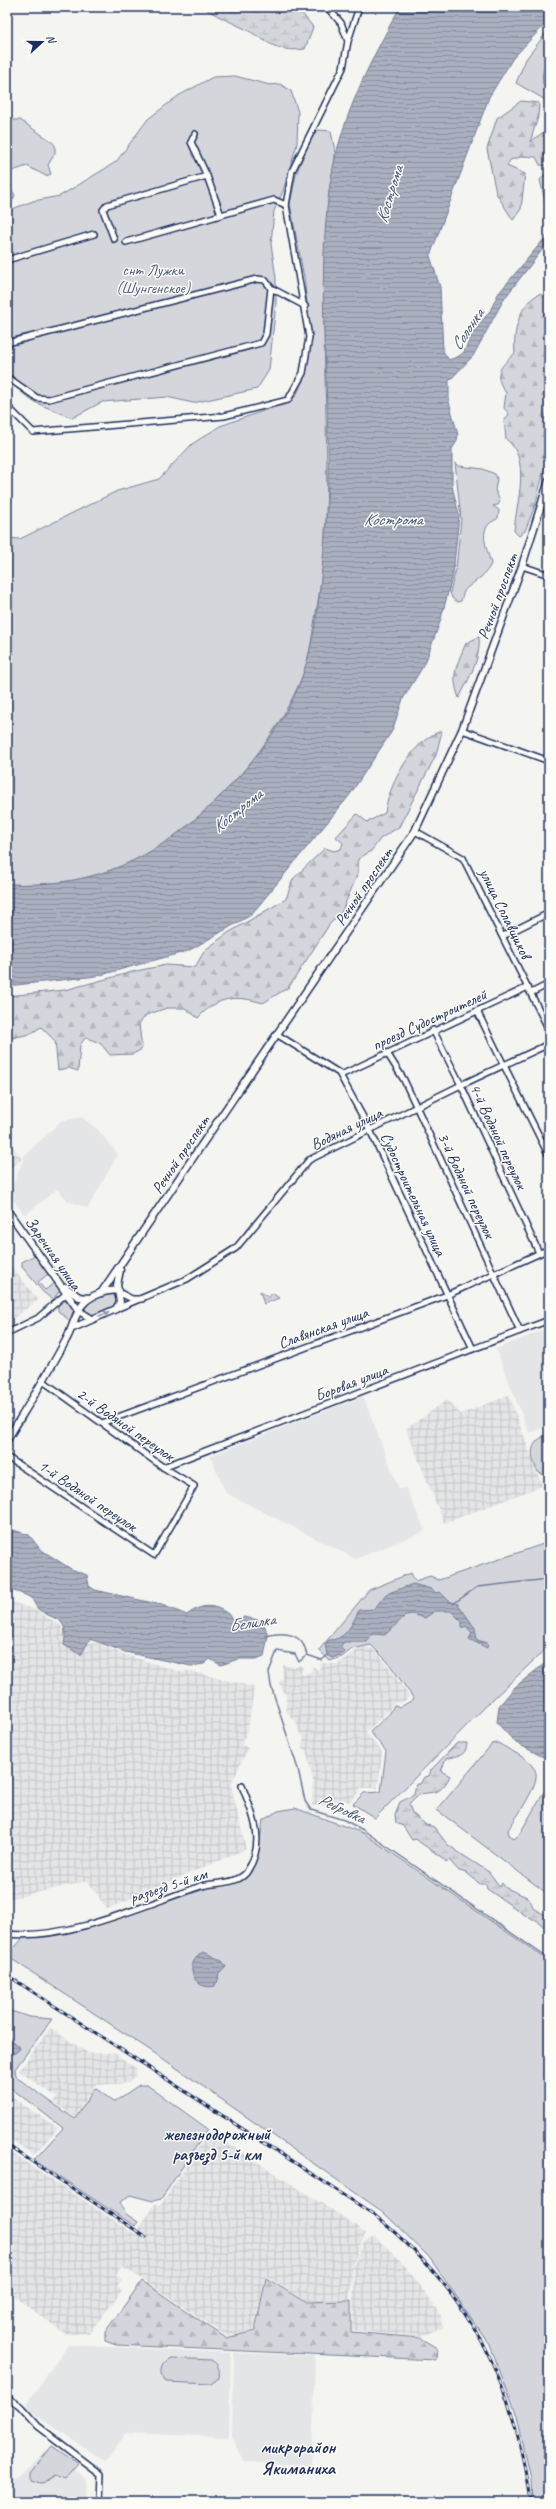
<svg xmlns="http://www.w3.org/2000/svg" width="556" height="2509" font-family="Caveat,sans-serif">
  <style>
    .built { fill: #e4e5e6 }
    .industrial { fill: url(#industrial-grid) }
    .green { fill: #d4d6db; stroke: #78829c }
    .forest { fill: url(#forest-firs); stroke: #78829c }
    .wetland { fill: url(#wetland-marsh); stroke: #78829c }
    .park { fill: url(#park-crowns); stroke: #78829c }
    .water { fill: url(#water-rules); stroke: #717c98 }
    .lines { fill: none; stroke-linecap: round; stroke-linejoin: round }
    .stream { stroke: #717c98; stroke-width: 1.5 }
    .minor-casing { stroke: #1b2f5e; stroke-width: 8 }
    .tertiary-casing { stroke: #1b2f5e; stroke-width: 9 }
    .minor { stroke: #fdfcf7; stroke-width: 5 }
    .tertiary { stroke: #fdfcf7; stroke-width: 6 }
    .rail-casing { stroke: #1b2f5e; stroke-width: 3 }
    .rail { stroke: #fdfcf7; stroke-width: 1.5; stroke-dasharray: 4.5; stroke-linecap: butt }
    .oneway { fill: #8c96aa }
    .labels { text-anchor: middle; stroke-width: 3; stroke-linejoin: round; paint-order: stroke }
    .park-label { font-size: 16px; fill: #49597d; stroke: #fdfcf7 }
    .street-label { font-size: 16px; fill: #1b2f5e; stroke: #fdfcf7 }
    .water-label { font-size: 17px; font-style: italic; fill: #46567b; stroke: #fdfcf7 }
    .neighbourhood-label { font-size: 17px; font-weight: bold; fill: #1b2f5e; stroke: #fdfcf7 }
    .quarter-label { font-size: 18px; font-weight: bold; fill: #1b2f5e; stroke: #fdfcf7 }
  </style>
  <defs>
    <pattern id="industrial-grid" width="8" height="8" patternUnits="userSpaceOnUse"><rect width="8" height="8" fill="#e4e5e6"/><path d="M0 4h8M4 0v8" fill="none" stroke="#c3c5c8"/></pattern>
    <pattern id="forest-firs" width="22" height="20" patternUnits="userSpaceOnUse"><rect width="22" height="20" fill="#d4d6db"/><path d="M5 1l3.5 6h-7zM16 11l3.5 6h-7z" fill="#b5b8be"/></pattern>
    <pattern id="wetland-marsh" width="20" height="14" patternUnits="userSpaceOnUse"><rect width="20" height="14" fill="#d4d6db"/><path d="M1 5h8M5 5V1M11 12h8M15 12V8" fill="none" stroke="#b5b8be"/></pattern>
    <pattern id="park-crowns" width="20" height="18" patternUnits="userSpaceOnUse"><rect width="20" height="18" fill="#d4d6db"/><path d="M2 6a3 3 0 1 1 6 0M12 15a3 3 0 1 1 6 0" fill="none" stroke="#b5b8be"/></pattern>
    <pattern id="water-rules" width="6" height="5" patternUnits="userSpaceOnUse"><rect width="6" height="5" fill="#aab0bf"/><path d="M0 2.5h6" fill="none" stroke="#8a909e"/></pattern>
  </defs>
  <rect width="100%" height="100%" fill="#f4f4f1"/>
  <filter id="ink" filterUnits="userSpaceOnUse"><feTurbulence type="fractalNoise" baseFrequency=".025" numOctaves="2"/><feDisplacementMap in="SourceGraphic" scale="8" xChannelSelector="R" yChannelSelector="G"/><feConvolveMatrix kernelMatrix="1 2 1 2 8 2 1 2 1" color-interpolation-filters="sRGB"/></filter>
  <g filter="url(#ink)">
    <!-- built -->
    <g class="built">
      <path d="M82,1117L97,1129L118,1154L88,1208L68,1201L57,1189L25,1215L9,1195L25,1155L61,1121Z"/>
      <path d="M549,1328V1425L529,1433L496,1349Z"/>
      <path d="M363,1396L399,1489L406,1488L425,1531L356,1559L226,1493L210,1456Z"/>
      <path d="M68,2345L231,2353L229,2437L126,2433L106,2462L24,2407Z"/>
      <path d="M234,2353L315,2356L312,2465L244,2462L232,2435Z"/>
      <path d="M47,2449L86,2478L85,2502H7V2477H19L32,2466Z"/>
    </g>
    <!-- industrial -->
    <g class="industrial">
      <path d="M7,1139L22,1159L7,1171Z"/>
      <path d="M7,1261L38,1300L7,1323Z"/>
      <path d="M509,1395L542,1486L444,1523L406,1429L447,1400L461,1414Z"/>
      <path d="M7,1601L34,1609L60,1625L65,1633L86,1642L100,1644L120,1653L184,1673L185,1670L254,1687L249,1724L242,1745L248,1748L231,1785L246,1849L107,1909L88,1881L9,1899L7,1898Z"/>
      <path d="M368,1647L376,1651L389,1667L410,1697L401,1703L394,1702L389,1710L366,1732L382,1752L378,1788H362L351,1801L312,1806L313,1781L306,1750L301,1749L304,1738L299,1732L296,1722L286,1711V1696L279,1683L283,1678V1665L295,1667L301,1665L303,1669L300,1673L304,1675L311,1672L313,1666L319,1671L321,1663L338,1664L360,1648Z"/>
      <path d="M50,2028L88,2053H114L136,2068L137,2074L129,2083L95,2085L75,2117L54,2102L57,2097L19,2071Z"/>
      <path d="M7,2094L58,2128L34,2155L7,2137Z"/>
      <path d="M209,2131L357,2226L365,2234L353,2264L350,2300L305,2301L266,2276L254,2330L227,2336L122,2266L116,2275L122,2279L117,2287L122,2291L89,2333L66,2335L7,2291V2150L135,2234L155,2204L160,2206Z"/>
      <path d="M375,2237L399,2259L422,2288L441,2316L442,2328L419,2337L352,2330L354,2265L363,2243L369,2238Z"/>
    </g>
    <!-- green -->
    <g class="green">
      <path d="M549,29V102L516,83L526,59Z"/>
      <path d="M235,76L270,85L280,84L291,91L298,112L297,144L283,191L274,211L271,244L276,278V303L269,370L257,389L193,403L167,397L102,402L72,418L32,401L7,380V211L33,201L60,196L116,162L148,119L178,96L213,77Z"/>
      <path d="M7,120H20L51,141L55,145V153L48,165L51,174L46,176L27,166L7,173Z"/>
      <path d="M318,130L331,131C332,139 335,147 335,154C335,170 329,185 328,201C325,238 323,275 324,313C324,414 334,513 316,613C312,634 310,657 302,677C280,730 243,777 200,815C143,866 83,888 7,884V538L20,539L117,491L159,479L192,444L220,426L286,403L296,396L306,373L311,337L304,277L290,204L296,175L309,141Z"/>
      <path d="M7,183L15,195L13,200L7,203Z"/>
      <path d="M455,462L459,466L483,469L495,474L497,479L495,490L500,501L498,505L493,506L499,510L498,518C496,520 492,521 490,523C478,533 489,553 491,564C485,576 478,579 468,587C464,589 462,597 461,601L457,602L452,598L450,592L456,569L461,519Z"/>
      <path d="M35,1255L39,1256L51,1272L38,1282L45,1290L55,1283L61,1288L53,1300L43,1292L22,1267V1262Z"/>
      <path d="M111,1293L118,1299L116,1305L91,1315L85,1312L86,1303Z"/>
      <path d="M64,1301H68L74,1308L70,1321L58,1311V1305Z"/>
      <path d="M549,1434V1478L538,1472C529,1455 529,1441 549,1434Z"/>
      <path d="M549,1542V1646L494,1698L375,1818L353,1804L364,1793L381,1792L386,1751L370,1732L390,1713L394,1705L399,1708L414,1699L388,1662L371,1645L352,1649L342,1657L330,1661L319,1650L369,1590L411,1573L415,1581L430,1576L439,1580Z"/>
      <path d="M498,1743C509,1750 529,1758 535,1770C542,1782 515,1819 508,1830L509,1835L514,1839L519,1835L543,1793L549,1789V1895L437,1810L492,1744Z"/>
      <path d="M295,1808L363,1833L549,1961V2502H532L531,2479L517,2416L490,2345L429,2257L383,2212L165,2060L7,1956L23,1938L96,1924L249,1875L261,1834L263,1820L278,1811Z"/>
      <path d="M7,2010L30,2017L52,2019L15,2069L16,2077L75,2119L95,2088L114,2102L139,2085H147L208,2129L161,2199L153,2201L130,2195L120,2202L126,2214L138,2222L135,2226L34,2160L63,2128L7,2085L11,2075L7,2072Z"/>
      <path d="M171,2358L211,2360C219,2364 220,2370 219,2378L211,2384L166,2382C160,2373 160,2363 171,2358Z"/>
      <path d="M52,2446L79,2464L65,2480L54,2476L43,2484L31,2480V2473Z"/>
    </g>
    <!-- forest -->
    <g class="forest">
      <path d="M549,57V93C538,84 543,68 549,57Z"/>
      <path d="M521,101L539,103L538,117L530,142L549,128V166L540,165L536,157L524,156L510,160L507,166L525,174L521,209L513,220L496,193L487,149L497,118Z"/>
      <path d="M549,170V201H545L540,180Z"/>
      <path d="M539,294L549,297V450L535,506L525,531L519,536L514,531C516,503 532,459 506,439L504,421L509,414L504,408L506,393C492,374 500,367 515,353C513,332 519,304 539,294Z"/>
      <path d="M479,637C481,658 469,679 459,698C450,674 457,665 466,643Z"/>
      <path d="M442,731L436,755L399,827L381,838L371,851L358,859V873L342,911L329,925L289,987L263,1003C236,995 218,996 198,1018L185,1008H167L146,1015L139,1024L142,1049L133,1054L110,1055L101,1044L86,1037L80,1045L78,1071L69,1068L58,1070L55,1041L41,1027L30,1034L7,1039V996L65,990L136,971L166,965L195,967L205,950L228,933L286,899L293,879L325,848L334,851L341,849L343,843L336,837L357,814L367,822L385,813C388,785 414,738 442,731Z"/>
      <path d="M266,2278L305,2302L351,2301V2332L420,2338L437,2348L436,2360L116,2345L105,2341V2332L142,2281L226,2338L255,2331Z"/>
    </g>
    <!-- wetland -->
    <g class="wetland">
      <path d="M203,7H297L313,27L305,49C273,53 268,40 243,28C229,21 216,16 203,7Z"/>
      <path d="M457,1743H467C466,1758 457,1755 446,1759L441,1771L450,1776C436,1805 425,1782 409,1804L412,1813L426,1825L434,1827L447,1844L461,1854L489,1872L500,1887L502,1883L506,1888L529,1898L534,1909L549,1917V1931L535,1919H531L487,1889L486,1884H480L467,1873L459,1871L449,1860L446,1862C443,1856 423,1846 416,1839L412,1840L403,1826L396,1823L395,1814L400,1802L414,1795L416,1784H420L424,1777L429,1776L431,1770Z"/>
    </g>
    <!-- park -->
    <path class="park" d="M260,1291L269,1298L272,1293L279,1298L264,1304Z"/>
    <!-- water -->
    <g class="water">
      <path d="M400,7H549V20L513,58L489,97L430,256L440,287L443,351L449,360L459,356L464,352L473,332L490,311L498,294L549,233V241L504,299L473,356L449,381V402L458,435L457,441L452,449V486L459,515L453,574L440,622L425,663L403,699L392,731L349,796L251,915L188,951L97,976L7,986V884C83,888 142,866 199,816C242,778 284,729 303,674C313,644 318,610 321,579C326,532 329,486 328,439C326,357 318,274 329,192C337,126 368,65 400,7Z"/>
      <path d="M7,1528L29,1535L40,1549L71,1569L87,1575L89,1586L95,1590L162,1605L187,1615C204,1601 219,1605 234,1619L244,1617L263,1621L268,1636L264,1656L256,1659H238L221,1665L210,1659L204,1664L191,1666L125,1652L90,1639L81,1655L64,1645C69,1615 55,1622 38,1609C35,1606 34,1601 31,1598C25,1594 14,1591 7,1589Z"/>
      <path d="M413,1584L431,1589L436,1593L440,1592L449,1601L458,1604L475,1628L477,1640L488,1643L487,1648L469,1639L472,1633L466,1626L462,1628V1622L451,1611H435L425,1618L412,1614L406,1615L385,1635L372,1634L367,1642H344L340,1647L344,1651L343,1654L332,1658L327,1655L325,1644L329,1640C346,1640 352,1624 359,1610L374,1609L386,1594Z"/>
      <path d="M549,1660V1760L516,1743L497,1723L499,1706L515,1687Z"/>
      <path d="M204,1952L222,1961L226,1967L219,1974L215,1986C194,1992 181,1963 204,1952Z"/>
      <path d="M7,2036L19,2046L20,2049L12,2055L7,2052Z"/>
    </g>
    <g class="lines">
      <!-- stream -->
      <g class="stream">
        <path d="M7,548V563"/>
        <path d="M453,1604L477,1587L549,1579"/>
        <path d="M266,1636C285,1631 303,1633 307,1655L322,1660L328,1655"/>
        <path d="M307,1655L299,1662L295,1654L277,1651L269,1672L271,1686L298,1769L305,1801L311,1810L344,1820L363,1830L549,1959"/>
      </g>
      <!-- minor casing -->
      <g class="minor-casing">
        <g id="minor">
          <path d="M348,41L359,7"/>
          <path d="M195,134L191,142L207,176"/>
          <path d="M114,239L103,210L107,205L207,176L221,215"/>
          <path d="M126,242L274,200L286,205"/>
          <path d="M7,260L94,234"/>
          <path d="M7,343L257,279L265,280L271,288L305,306"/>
          <path d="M7,377L37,398L49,399L261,343L266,334L271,288"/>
          <path d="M7,406L33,432L224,416L288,400L303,373L309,337L286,205L292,171L343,68L348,41L341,23L327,7"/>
          <path d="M522,566L549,575"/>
          <path d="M462,730L549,761"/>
          <path d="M415,831L463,858L549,1030"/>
          <path d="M503,936L549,913"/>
          <path d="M531,993L549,984"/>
          <path d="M477,1011L549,1156"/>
          <path d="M433,1030L461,1085L539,1253"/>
          <path d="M278,1035L339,1073L370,1130L473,1349"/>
          <path d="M387,1053L404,1080L520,1331"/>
          <path d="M341,1075L528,987"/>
          <path d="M120,1293L132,1299H142"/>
          <path d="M116,1309L187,1279L236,1248L309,1160L461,1085L549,1044"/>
          <path d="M7,1333L38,1318L67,1293"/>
          <path d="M102,1423L447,1295L549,1249"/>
          <path d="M7,1457L154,1555L194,1486L163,1467L43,1381"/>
          <path d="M163,1467L549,1320"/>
          <path d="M7,1934C70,1940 141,1906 201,1886C215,1882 240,1885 248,1870C266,1842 253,1814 242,1786"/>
          <path d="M7,2397L20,2406L38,2426L101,2474L100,2502"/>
        </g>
      </g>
      <!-- tertiary casing -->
      <g class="tertiary-casing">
        <g id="tertiary">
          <path d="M7,1210L79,1311L92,1319"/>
          <path d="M65,1287L79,1297L89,1298"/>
          <path d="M101,1293L415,831L462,730L522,566L549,480"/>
          <path d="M73,1328L116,1309L120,1302L117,1285L120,1270"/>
          <path d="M7,1440C27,1407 48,1374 66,1340C72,1330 75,1313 83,1304C91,1295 107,1289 119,1291"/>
        </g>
      </g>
      <!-- minor -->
      <use href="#minor" class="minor"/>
      <!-- tertiary -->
      <use href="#tertiary" class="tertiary"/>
      <!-- rail casing -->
      <g class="rail-casing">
        <g id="rail">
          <path d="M7,1975L373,2214C470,2292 514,2380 530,2502"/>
          <path d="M7,2145L146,2237"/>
        </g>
      </g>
      <!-- rail -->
      <use href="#rail" class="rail"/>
    </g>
    <!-- one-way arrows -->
    <defs><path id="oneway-solid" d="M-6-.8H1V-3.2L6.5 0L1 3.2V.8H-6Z"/></defs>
    <use class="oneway" href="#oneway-solid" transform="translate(104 1314) rotate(-21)"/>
  </g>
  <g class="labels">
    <!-- park labels -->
    <g class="park-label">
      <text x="153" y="275">снт Лужки<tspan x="153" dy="18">(Шунгенское)</tspan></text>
    </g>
    <!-- street labels -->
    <g class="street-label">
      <text transform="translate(497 596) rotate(-70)" y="6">Речной проспект</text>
      <text transform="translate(363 886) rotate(-56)" y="6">Речной проспект</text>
      <text transform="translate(506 913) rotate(64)" y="6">улица Сплавщиков</text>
      <text transform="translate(429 1019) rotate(-25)" y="6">проезд Судостроителей</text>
      <text transform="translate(346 1128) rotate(-26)" y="6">Водяная улица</text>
      <text transform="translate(499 1136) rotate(65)" y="6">4-й Водяной переулок</text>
      <text transform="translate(180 1154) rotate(-56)" y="6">Речной проспект</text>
      <text transform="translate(467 1185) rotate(65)" y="6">3-й Водяной переулок</text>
      <text transform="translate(414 1194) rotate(65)" y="6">Судостроительная улица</text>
      <text transform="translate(54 1253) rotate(55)" y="6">Заречная улица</text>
      <text transform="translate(323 1327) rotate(-20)" y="6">Славянская улица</text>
      <text transform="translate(351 1382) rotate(-21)" y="6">Боровая улица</text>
      <text transform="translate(126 1424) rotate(35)" y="6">2-й Водяной переулок</text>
      <text transform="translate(88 1495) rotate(34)" y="6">1-й Водяной переулок</text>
      <text transform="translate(168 1885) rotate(-18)" y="6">разъезд 5-й км</text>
    </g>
    <!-- water labels -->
    <g class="water-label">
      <text transform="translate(389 194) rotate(-73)" y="6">Кострома</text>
      <text transform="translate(467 329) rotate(-56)" y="6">Солонка</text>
      <text x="393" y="525">Кострома</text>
      <text transform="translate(237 810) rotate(-39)" y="6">Кострома</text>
      <text transform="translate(252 1622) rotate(-9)" y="6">Белилка</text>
      <text transform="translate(342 1808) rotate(25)" y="6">Ребровка</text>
    </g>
    <!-- neighbourhood labels -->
    <g class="neighbourhood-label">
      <text x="217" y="2140">железнодорожный<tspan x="217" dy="20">разъезд 5-й км</tspan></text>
    </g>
    <!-- quarter labels -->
    <g class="quarter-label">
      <text x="298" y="2453">микрорайон<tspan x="298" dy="21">Якиманиха</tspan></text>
    </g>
  </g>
  <!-- margin -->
  <rect width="556" height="2509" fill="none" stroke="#fdfcf7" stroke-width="24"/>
  <rect x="12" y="12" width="532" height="2485" fill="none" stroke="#1b2f5e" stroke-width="1.5" filter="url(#ink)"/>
  <!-- north arrow -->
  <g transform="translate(42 42) rotate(69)" stroke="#fdfcf7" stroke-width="3" paint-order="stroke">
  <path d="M0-3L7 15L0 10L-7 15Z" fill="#1b2f5e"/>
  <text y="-6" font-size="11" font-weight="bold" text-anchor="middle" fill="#1b2f5e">N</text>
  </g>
</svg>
